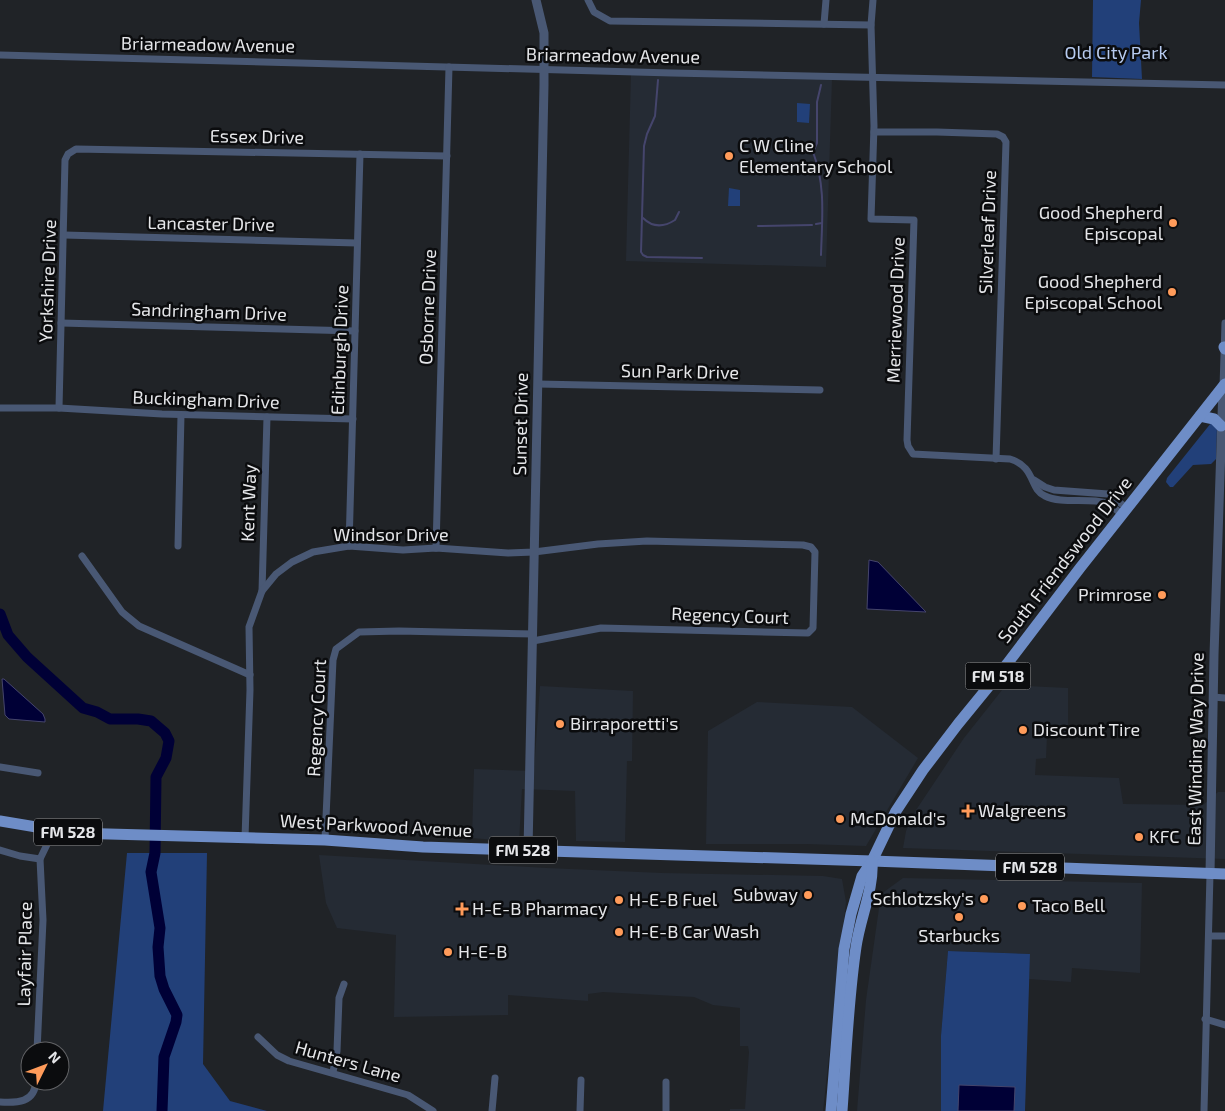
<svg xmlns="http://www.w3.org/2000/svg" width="1225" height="1111" font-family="'Exo 2',sans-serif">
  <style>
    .built { fill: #252b34 }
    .green { fill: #224079 }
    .water { fill: #000036; stroke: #45456c }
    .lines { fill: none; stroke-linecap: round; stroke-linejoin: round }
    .stream { stroke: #45456c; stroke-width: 2 }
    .river { stroke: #000036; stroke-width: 11 }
    .minor { stroke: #495874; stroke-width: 7 }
    .tertiary { stroke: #495874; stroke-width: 9 }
    .primary { stroke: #6e8dc7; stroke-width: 11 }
    .poi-dot { fill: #ff9b5a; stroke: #0b0c0e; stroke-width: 2 }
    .labels { text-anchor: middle; stroke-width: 5; stroke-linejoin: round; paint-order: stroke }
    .shield { fill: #0b0c0e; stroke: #a4a5a7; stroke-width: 1 }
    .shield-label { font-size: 16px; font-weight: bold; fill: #e5e6e9 }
    .street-label { font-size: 18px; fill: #e5e6e9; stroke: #0b0c0e }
    .park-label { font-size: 18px; fill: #b7cbf0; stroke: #0b0c0e }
    .poi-label { font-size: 18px; fill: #e5e6e9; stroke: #0b0c0e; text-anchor: start }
  </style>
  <rect width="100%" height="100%" fill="#202327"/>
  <!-- built -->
  <g class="built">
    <path d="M631,74L832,79L826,267L626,261Z"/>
    <path d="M1006,685L1068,688V735L1047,736L1046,758L1036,759L1035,775L1119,778L1123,804L1203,805L1218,792H1225V859L903,848L906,831L916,810L964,738Z"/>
    <path d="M540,686L633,691L632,761H627L625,842L576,841L575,791L522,789L519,842L472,838L474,769L534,771Z"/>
    <path d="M757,702L852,707L918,758L866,846L807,844H706L708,731Z"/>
    <path d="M319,855L547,868L662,873L823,876L842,879L846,902L823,1111H730V1109H745L749,1052L748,1046H740V1008L713,1005L694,997L603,992L588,994V1001L508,995V1015L394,1017L396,935L337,928L326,903Z"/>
    <path d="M903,878L1142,883L1140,973L1072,968L1071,982L1029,979L1030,954L948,951L941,1036V1111H857L866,1000L881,894Z"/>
  </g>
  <!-- green -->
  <g class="green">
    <path d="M1093,0H1141L1139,23L1142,79L1092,77Z"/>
    <path d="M797,103L810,104L809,123L797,122Z"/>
    <path d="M729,188L740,190V206H728Z"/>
    <path d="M1211,423L1217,427L1216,459L1211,464L1193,465L1173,487H1170L1166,482L1167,478Z"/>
    <path d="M127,853H207L203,1064L230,1101L267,1111H103Z"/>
    <path d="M948,951L1030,954L1025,1111H941V1036Z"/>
  </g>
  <!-- water -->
  <g class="water">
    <path d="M869,560L878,562L926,612L867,609Z"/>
    <path d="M2,679H4L43,714L45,719V722L9,719L5,715Z"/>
    <path d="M959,1085L1015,1087L1014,1111H958Z"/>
  </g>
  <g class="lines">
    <!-- stream -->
    <g class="stream">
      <path d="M658,80L655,116L647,134L644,146L641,252L643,255L647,257L702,258"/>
      <path d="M821,85L817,102V143L813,152C826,186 822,219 821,255"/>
      <path d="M643,218C653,228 664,227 675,220L679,212"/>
      <path d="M816,224L822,223"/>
      <path d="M758,226L812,225"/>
    </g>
    <!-- river -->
    <path class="river" d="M0,614L8,635L27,657L83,708L97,712L110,719H138L151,721L165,733L169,741L166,758L156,777L155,853L151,872L160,928L158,947L160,976L164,989L177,1015L176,1022L164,1057L162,1111"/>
    <!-- minor -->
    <g class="minor">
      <path d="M588,0L594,12L610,21L871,25"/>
      <path d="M873,0L871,25L874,126L871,219L914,220L907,440L908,446L913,454L1010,459C1036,467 1029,489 1045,496C1063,505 1094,496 1110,505C1114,507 1118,511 1122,515"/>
      <path d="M824,24L826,0"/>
      <path d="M0,55L672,73L1225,85"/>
      <path d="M874,132H937L997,134L1003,137L1006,142L996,459"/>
      <path d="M64,235L357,243"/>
      <path d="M61,323L355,331"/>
      <path d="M538,384L820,390"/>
      <path d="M1223,387L1225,323"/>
      <path d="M0,408H59L162,414L353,419"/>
      <path d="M59,408L65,160L68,154L76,149L447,156"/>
      <path d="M1034,480L1045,487L1054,490L1108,494L1127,508"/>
      <path d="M178,546L181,415"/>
      <path d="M349,546L360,154"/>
      <path d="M436,548L449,67"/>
      <path d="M82,556L122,612L139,626L250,675"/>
      <path d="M262,591L267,417"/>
      <path d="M1213,697L1225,698"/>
      <path d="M0,767L38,773"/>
      <path d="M245,838L250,690L249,627L262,591L276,574L292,562L313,552L349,546L403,550L436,548L508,553L534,552L598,544L647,541L803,545L811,547L815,552L813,628L808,633L601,628L533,641"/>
      <path d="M325,840L333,660L336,649L359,632L399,631L533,634"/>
      <path d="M0,850L20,856L40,859"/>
      <path d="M1209,936H1225"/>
      <path d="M1205,1019L1225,1025"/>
      <path d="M258,1037L277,1055L289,1061L408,1095L433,1111"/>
      <path d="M37,1051L43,920L40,859L54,830"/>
      <path d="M333,1072L337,1051L339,998L344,984"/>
      <path d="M666,1082V1111"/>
      <path d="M0,1102C17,1103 35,1103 36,1081"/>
      <path d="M492,1111L495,1078"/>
      <path d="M580,1111L581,1080"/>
      <path d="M1204,1111L1210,874"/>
    </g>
    <!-- tertiary -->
    <g class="tertiary">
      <path d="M528,850L544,85V33L536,0"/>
      <path d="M1210,874L1214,655L1223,387"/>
    </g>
    <!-- primary -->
    <g class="primary">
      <path d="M1224,347L1225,349"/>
      <path d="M1200,416L1214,419L1221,426"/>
      <path d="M0,821L72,833L325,840L423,847L872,861L1225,874"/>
      <path d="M831,1111L844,949L851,914L862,876L872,861L896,811L923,770L958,724L1007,664L1080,568L1225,384"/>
      <path d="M842,1111C846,1056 848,1001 856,947C860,918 874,889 872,861"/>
    </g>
  </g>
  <!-- markers -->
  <g class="poi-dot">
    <circle cx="729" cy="156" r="5"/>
    <circle cx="1173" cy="223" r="5"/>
    <circle cx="1172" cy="292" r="5"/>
    <circle cx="1162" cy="595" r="5"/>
    <circle cx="560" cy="724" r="5"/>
    <circle cx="1023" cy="730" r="5"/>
    <path d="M965.5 803.5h5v5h5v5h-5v5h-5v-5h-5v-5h5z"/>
    <circle cx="840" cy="819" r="5"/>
    <circle cx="1139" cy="837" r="5"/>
    <circle cx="808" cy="895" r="5"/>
    <circle cx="984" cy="899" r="5"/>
    <circle cx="619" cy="900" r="5"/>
    <circle cx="1022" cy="906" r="5"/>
    <path d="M459.5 901.5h5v5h5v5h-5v5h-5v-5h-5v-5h5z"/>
    <circle cx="959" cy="917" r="5"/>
    <circle cx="619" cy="932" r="5"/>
    <circle cx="448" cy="952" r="5"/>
  </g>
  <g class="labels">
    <!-- shield labels -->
    <g class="shield">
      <rect x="965.5" y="662.5" width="65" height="27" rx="4"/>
      <rect x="34" y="818.5" width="68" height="27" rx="4"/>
      <rect x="489" y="836.5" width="68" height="27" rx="4"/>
      <rect x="996" y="853.5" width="68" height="27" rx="4"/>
    </g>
    <g class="shield-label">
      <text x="998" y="682">FM 518</text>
      <text x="68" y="838">FM 528</text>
      <text x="523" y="856">FM 528</text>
      <text x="1030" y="873">FM 528</text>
    </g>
    <!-- street labels -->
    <g class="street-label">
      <text transform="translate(208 45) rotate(1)" y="6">Briarmeadow Avenue</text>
      <text transform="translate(613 56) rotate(1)" y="6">Briarmeadow Avenue</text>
      <text transform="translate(257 137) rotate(1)" y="6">Essex Drive</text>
      <text transform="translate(211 224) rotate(1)" y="6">Lancaster Drive</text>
      <text transform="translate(988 232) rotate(-88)" y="6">Silverleaf Drive</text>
      <text transform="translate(48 281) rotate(-88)" y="6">Yorkshire Drive</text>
      <text transform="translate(428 307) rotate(-88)" y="6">Osborne Drive</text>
      <text transform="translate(896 310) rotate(-88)" y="6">Merriewood Drive</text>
      <text transform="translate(209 312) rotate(2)" y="6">Sandringham Drive</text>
      <text transform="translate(340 350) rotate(-88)" y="6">Edinburgh Drive</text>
      <text transform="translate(680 372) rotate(1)" y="6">Sun Park Drive</text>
      <text transform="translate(206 400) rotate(2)" y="6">Buckingham Drive</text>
      <text transform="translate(521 424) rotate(-89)" y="6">Sunset Drive</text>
      <text transform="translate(249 503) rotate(-88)" y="6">Kent Way</text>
      <text x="391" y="541">Windsor Drive</text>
      <text transform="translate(1065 560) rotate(-52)" y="6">South Friendswood Drive</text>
      <text transform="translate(730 616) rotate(2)" y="6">Regency Court</text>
      <text transform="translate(317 718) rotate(-87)" y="6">Regency Court</text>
      <text transform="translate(1196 749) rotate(-89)" y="6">East Winding Way Drive</text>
      <text transform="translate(376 826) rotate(3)" y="6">West Parkwood Avenue</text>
      <text transform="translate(25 954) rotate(-89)" y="6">Layfair Place</text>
      <text transform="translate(348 1062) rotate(16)" y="6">Hunters Lane</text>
    </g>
    <!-- park labels -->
    <g class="park-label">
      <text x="1116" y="59">Old City Park</text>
    </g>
    <!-- poi labels -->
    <g class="poi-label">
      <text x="739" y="152">C W Cline<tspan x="739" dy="21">Elementary School</tspan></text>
      <text x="1163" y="219" text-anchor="end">Good Shepherd<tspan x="1163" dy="21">Episcopal</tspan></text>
      <text x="1162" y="288" text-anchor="end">Good Shepherd<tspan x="1162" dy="21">Episcopal School</tspan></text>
      <text x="1152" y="601" text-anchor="end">Primrose</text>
      <text x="570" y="730">Birraporetti's</text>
      <text x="1033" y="736">Discount Tire</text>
      <text x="978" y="817">Walgreens</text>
      <text x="850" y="825">McDonald's</text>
      <text x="1149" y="843">KFC</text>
      <text x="798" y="901" text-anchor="end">Subway</text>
      <text x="974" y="905" text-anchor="end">Schlotzsky's</text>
      <text x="629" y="906">H-E-B Fuel</text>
      <text x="1032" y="912">Taco Bell</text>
      <text x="472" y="915">H-E-B Pharmacy</text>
      <text x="629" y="938">H-E-B Car Wash</text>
      <text x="959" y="942" text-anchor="middle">Starbucks</text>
      <text x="458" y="958">H-E-B</text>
    </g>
  </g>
  <!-- north arrow -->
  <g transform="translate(45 1066) rotate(48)"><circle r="24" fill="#0b0c0e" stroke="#626366"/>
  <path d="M0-4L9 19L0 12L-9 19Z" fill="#ff9b5a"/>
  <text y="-8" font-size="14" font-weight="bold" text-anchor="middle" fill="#e5e6e9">N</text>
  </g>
</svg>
